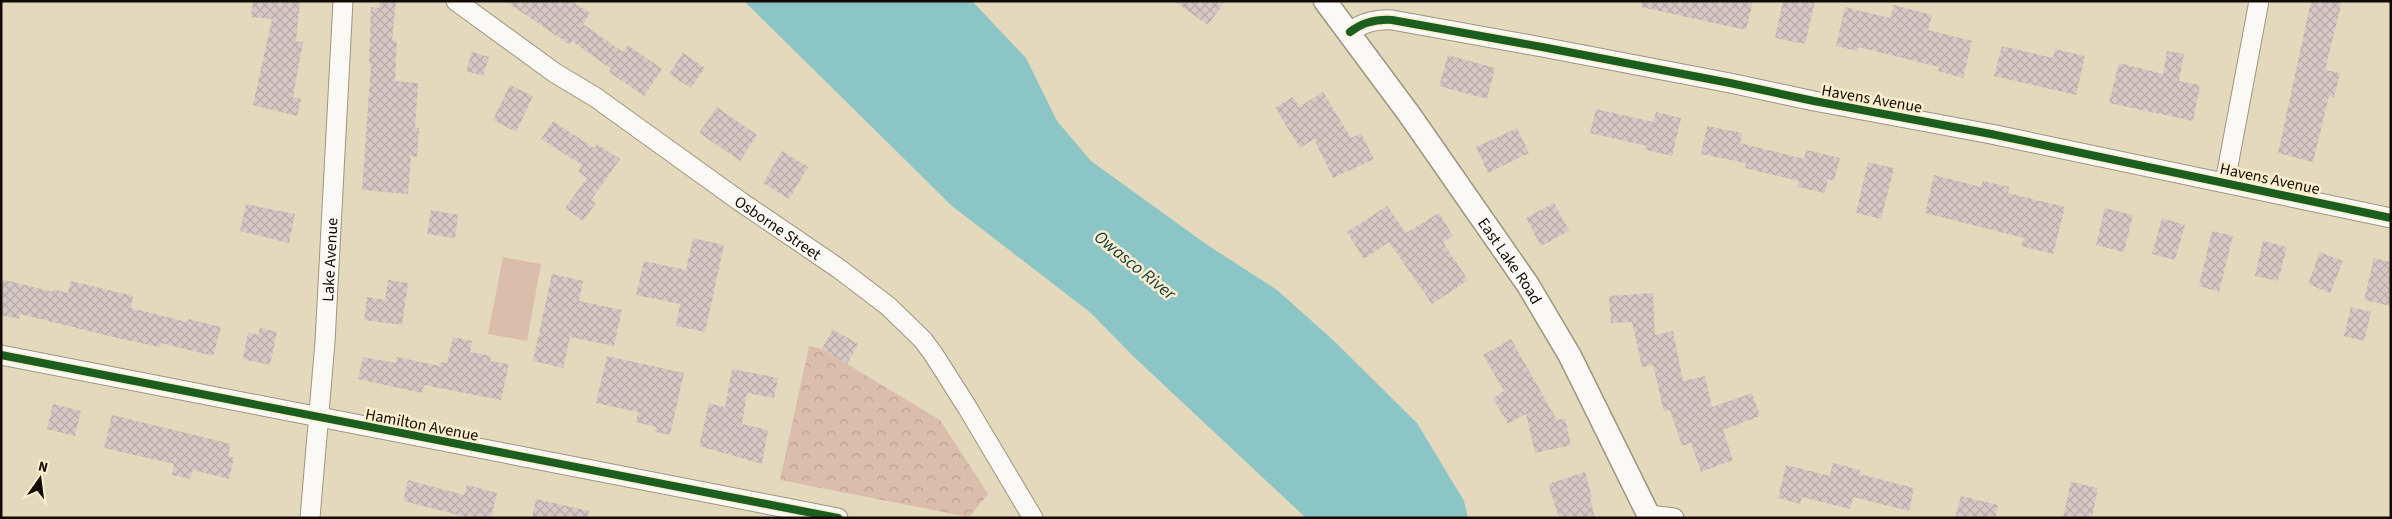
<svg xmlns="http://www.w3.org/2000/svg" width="2392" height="519" font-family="'Source Sans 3',sans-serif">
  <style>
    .grass { fill: #dbbdac }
    .park { fill: url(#park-crowns) }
    .water { fill: #8cc5c6 }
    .building { fill: url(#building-cross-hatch) }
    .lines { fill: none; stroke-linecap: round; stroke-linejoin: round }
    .minor-casing { stroke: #9e957e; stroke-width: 21 }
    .major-casing { stroke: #9e957e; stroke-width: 25 }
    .minor { stroke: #fbf9f5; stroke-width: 19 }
    .major { stroke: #fbf9f5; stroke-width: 22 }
    .cycleway-casing { stroke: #fbeece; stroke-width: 11 }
    .cycleway { stroke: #1b5e20; stroke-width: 8 }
    .labels { text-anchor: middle; stroke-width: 5; stroke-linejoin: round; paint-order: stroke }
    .street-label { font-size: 16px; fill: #120b00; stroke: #fbeece }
    .water-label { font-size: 18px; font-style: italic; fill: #103a40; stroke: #fbeece }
  </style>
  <defs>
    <pattern id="park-crowns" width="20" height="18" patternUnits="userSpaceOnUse" patternTransform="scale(1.25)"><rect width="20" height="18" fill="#dbbdac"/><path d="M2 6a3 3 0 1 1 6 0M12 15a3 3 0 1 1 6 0" fill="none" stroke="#bba192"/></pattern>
    <pattern id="building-cross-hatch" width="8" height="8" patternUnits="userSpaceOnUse" patternTransform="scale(1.25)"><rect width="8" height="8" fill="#d6c8c4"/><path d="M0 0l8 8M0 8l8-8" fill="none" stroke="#b7aaa7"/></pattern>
  </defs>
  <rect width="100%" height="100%" fill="#e4d9bc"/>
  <!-- grass -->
  <path class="grass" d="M503,257L541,264L527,341L488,334Z"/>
  <!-- park -->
  <path class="park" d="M809,346L822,349L940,420L988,494L969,517L780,480Z"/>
  <!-- water -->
  <path class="water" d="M744,1H972L1026,58L1057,121L1091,161L1206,244L1277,290L1333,340L1417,423L1464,501L1468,518H1306L1133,356L1091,313L952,206Z"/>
  <!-- building -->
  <g class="building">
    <path d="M253,1H300L296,41L303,42L293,97L301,99L297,116L253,105L272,19L251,17Z"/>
    <path d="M379,1H396L392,40L397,41L395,81L418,83L415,128H419L417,157L411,156L408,194L362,190L371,64H369L371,7L379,8Z"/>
    <path d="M505,1H571L590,13L583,24L623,52L628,45L662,69L644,96L609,72L611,69L572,41L570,45Z"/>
    <path d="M1174,1H1225L1208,25Z"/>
    <path d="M1642,1H1753L1746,30L1641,7Z"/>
    <path d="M1783,1H1815L1805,44L1775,38Z"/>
    <path d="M2311,1H2342L2325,70L2340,73L2334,97L2329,96L2313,162L2278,153Z"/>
    <path d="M1894,5L1932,15L1928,30L1972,41L1963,78L1938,71L1939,67L1858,47L1857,51L1836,46L1845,7L1890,18Z"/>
    <path d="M2002,46L2053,58L2055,49L2085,56L2076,95L1994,76Z"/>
    <path d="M2167,51L2184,54L2179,81L2200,85L2193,121L2109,103L2119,63L2163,74Z"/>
    <path d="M472,52L489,57L483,76L466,71Z"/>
    <path d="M683,53L705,68L691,88L669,74Z"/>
    <path d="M1448,55L1495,68L1487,99L1439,86Z"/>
    <path d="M510,85L533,96L516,132L493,120Z"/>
    <path d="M1323,92L1351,138L1361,133L1374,159L1333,178L1314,139L1300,148L1275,108L1293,97L1299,107Z"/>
    <path d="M717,107L757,135L740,161L699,133Z"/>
    <path d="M1596,109L1653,122L1656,112L1681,118L1672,156L1646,150L1647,146L1590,133Z"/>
    <path d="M553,121L594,148L597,144L620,159L591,200L596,203L583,221L565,208L587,178L578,172L582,165L541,139Z"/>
    <path d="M1707,126L1742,133L1740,143L1804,159L1806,150L1840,158L1834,181L1828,179L1825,193L1797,187L1799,181L1745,168L1746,163L1701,154Z"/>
    <path d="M1517,128L1529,153L1488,173L1476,147Z"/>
    <path d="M782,151L808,167L789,199L763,183Z"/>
    <path d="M1868,162L1894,168L1881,219L1856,213Z"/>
    <path d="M1934,175L1981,187L1983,181L2009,187L2008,193L2065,207L2053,254L2021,246L2024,238L1925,213Z"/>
    <path d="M1554,203L1569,231L1541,246L1526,218Z"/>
    <path d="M246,204L295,214L289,243L240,231Z"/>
    <path d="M1387,206L1406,233L1439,213L1453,236L1443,242L1468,280L1432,304L1389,242L1364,259L1347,232Z"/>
    <path d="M2105,208L2133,215L2124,252L2096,245Z"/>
    <path d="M431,210L458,215L455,238L427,234Z"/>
    <path d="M2162,218L2185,225L2175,260L2152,254Z"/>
    <path d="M2212,231L2233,236L2219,292L2199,286Z"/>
    <path d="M693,238L724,245L705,332L676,326L680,304L636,295L644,261L686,270Z"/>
    <path d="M2263,241L2287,247L2278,281L2255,276Z"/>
    <path d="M2320,252L2343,261L2330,293L2308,284Z"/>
    <path d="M2374,258L2391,262V306L2364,300Z"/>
    <path d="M552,274L583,281L579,301L622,310L614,346L570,337L563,368L533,361Z"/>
    <path d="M1,279L53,292L54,289L68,293L71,281L133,296L131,308L187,322L188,319L221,327L213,356L161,343L160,347L117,338L20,314L19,319L1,315Z"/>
    <path d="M388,280L408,283L402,325L364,320L367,297L385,300Z"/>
    <path d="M1653,293L1655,335L1673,331L1683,381L1705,376L1712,407L1752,393L1760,416L1723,430L1733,460L1701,472L1691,443L1682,446L1670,410L1664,412L1653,365L1642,367L1632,322L1611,323L1609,296Z"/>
    <path d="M2351,307L2371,312L2364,341L2344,336Z"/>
    <path d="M260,328L277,332L270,365L243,359L248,332L258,335Z"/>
    <path d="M833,329L858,344L847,364L822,349Z"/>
    <path d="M453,337L472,341L470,352L491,356L490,361L509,364L501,400L424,385L422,393L358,379L363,357L396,363L397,357L440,366V362L447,363Z"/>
    <path d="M1511,339L1557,420L1565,418L1571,445L1535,453L1526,414L1508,424L1493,398L1504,391L1483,355Z"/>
    <path d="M607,356L684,373L670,435L655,432L656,427L636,422L638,412L596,403Z"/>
    <path d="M732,369L778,378L774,398L747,393L742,424L768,430L762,464L699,446L709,403L725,407Z"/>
    <path d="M53,404L81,411L75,436L47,429Z"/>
    <path d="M112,415L231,444L228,456L234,458L229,479L193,470L190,479L172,475L174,464L104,448Z"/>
    <path d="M1833,463L1860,470L1859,474L1914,488L1909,511L1853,497L1850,509L1802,497L1800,504L1778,498L1786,465L1830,476Z"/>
    <path d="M1585,472L1592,497L1590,498L1595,518H1559L1548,484Z"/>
    <path d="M408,480L464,495L467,485L497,493L491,518H470L403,501Z"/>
    <path d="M2071,482L2098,488L2092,518H2063Z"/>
    <path d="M1961,496L1998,505L1995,518H1955Z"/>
    <path d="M536,499L589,511L588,518H532Z"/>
  </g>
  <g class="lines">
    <!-- minor casing -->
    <g class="minor-casing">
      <g id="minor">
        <path id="s1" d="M456,1L555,73L595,97L741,202L838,268L888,306L923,340L934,355L967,407L1033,518"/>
        <path d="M1350,32C1363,22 1376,19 1392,20L1542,47L1730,83L1814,101L1991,134L2391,218"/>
        <path d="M2225,182L2259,1"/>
        <path d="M1,355L838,518"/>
        <path d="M1649,515L1674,518"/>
        <path id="s2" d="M310,518L325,342L343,1"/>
      </g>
    </g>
    <!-- major casing -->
    <g class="major-casing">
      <g id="major">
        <path id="s3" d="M1325,1L1409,114L1528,285L1570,356L1650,518"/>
      </g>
    </g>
    <!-- minor -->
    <use href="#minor" class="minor"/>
    <!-- major -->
    <use href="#major" class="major"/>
    <!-- cycleway casing -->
    <g class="cycleway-casing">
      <g id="cycleway">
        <path d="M1350,32C1363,22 1376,19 1392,20L1542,47L1730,83L1814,101L1991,134L2391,218"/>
        <path d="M1,355L838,518"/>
      </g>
    </g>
    <!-- cycleway -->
    <use href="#cycleway" class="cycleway"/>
  </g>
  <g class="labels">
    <!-- street labels -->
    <g class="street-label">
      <text transform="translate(1872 98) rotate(10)" y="6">Havens Avenue</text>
      <text transform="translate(2270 178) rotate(12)" y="6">Havens Avenue</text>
      <text dy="6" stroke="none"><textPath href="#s1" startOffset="394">Osborne Street</textPath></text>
      <text dy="6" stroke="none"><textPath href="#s2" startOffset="259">Lake Avenue</textPath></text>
      <text dy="6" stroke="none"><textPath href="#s3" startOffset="319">East Lake Road</textPath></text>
      <text transform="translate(422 424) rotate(11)" y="6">Hamilton Avenue</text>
    </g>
    <!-- water labels -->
    <g class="water-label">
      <text transform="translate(1135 265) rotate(39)" y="6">Owasco River</text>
    </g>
  </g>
  <!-- border -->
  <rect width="2392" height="519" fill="none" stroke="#120b00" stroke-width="5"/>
  <!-- north arrow -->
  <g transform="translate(40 479) rotate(14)" stroke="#fbeece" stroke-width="4" paint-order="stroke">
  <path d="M0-4L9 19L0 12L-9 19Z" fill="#120b00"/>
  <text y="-8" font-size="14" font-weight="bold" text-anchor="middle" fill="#120b00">N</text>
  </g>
</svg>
